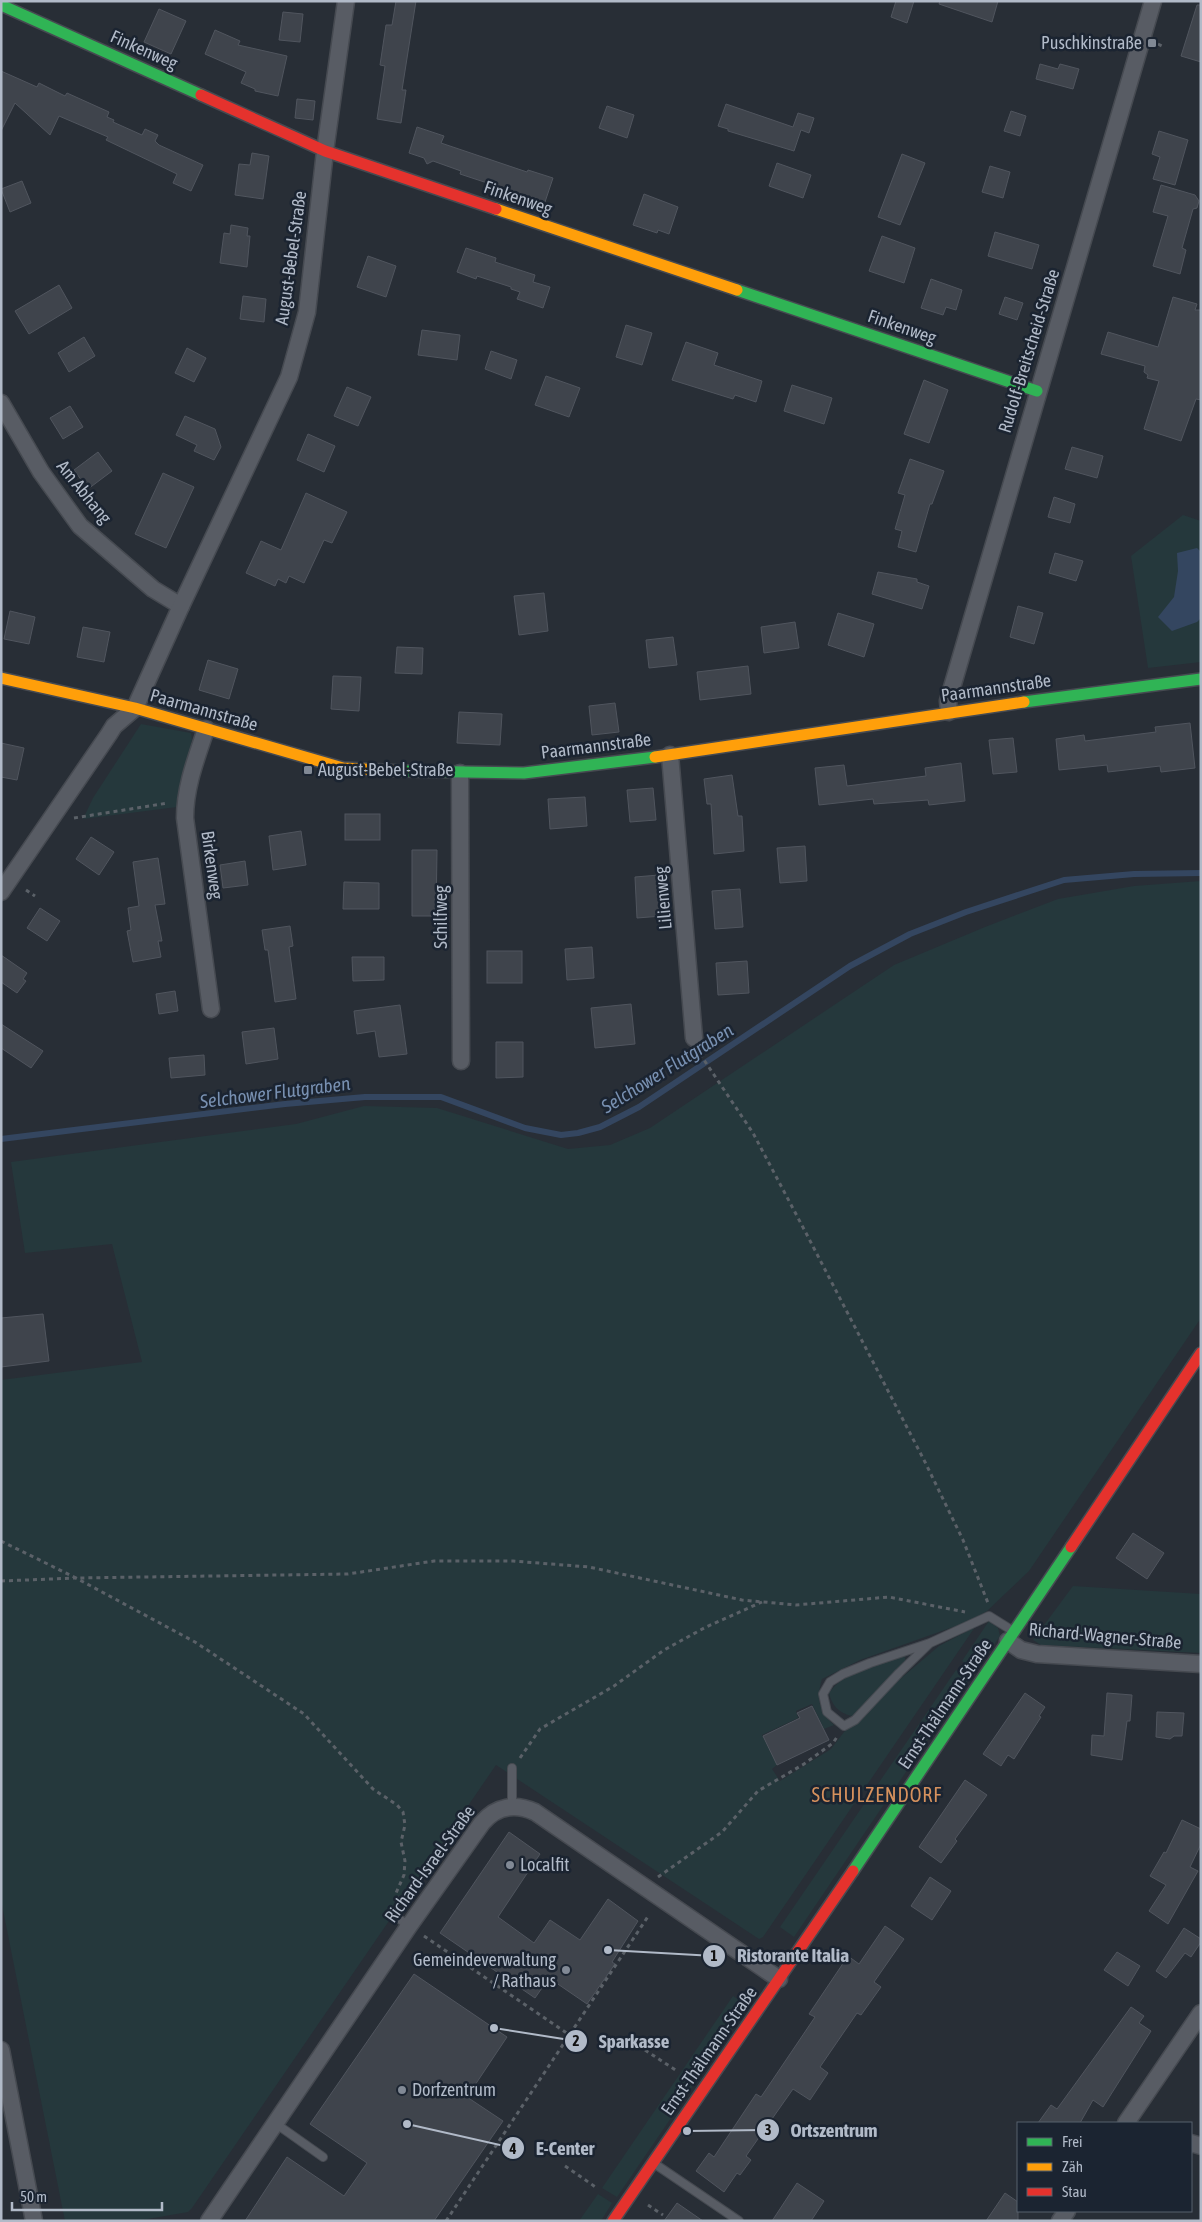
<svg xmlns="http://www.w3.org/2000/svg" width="1202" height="2222" font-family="'Asap Condensed',sans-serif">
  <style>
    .green { fill: #25383c }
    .water { fill: #344660 }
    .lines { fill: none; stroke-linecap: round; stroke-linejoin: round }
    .stream { stroke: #344660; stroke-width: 6 }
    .building { fill: #3f444c; stroke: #50555e }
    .lane-casing { stroke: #464a51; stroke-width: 10 }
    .street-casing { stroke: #464a51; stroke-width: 19 }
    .fast-casing { stroke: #464a51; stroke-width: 14 }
    .slow-casing { stroke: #464a51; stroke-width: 14 }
    .jam-casing { stroke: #464a51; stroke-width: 14 }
    .path { stroke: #5b6168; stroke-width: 3; stroke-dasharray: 4 4; stroke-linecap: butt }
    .lane { stroke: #585c64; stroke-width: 8 }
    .street { stroke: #585c64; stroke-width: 16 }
    .fast { stroke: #30b455; stroke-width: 11 }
    .slow { stroke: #ff9f0a; stroke-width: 11 }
    .jam { stroke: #e5322d; stroke-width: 11 }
    .poi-dot { fill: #818995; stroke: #1b2431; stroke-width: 2 }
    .labels { text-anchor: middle; stroke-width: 5; stroke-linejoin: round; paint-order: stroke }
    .poi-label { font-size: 18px; fill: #b1bac8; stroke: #1b2431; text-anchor: start }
    .street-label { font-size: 18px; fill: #b1bac8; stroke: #1b2431 }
    .water-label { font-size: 19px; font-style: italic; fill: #7890b1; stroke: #1b2431 }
    .quarter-label { font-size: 20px; letter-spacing: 1px; fill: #d6915d; stroke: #1b2431 }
    .leader { fill: none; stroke: #b1bac8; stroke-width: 2 }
    .callout-dot { fill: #b1bac8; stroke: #1b2431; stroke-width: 2 }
    .mark-label { font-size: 15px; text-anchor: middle; font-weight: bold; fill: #111 }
    .callout-label { font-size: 19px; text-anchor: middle; font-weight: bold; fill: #b1bac8; stroke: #1b2431; stroke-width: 5; stroke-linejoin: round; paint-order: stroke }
  </style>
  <rect width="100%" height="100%" fill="#282e36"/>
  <!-- green -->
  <g class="green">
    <path d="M1183,515L1201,521V662L1148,668L1131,556Z"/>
    <path d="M141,724L191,733L192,740L177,807L83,819L93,798Z"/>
    <path d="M1201,881V1318L1029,1571L987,1611L970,1621L860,1660L822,1679C816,1699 819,1711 834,1725L824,1729L812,1704L796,1711L798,1718L762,1735L777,1765L772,1769L780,1781L831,1749L844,1732L856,1723L899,1680L939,1646L975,1627L763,1937L759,1939L496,1765L192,2208L188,2212L136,2221H65L1,1900V1380L142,1362L112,1244L25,1253L11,1162L296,1124L364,1106L437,1108L568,1149L610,1145L650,1128L894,965L985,927L1058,899L1134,886Z"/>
    <path d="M1073,1586L1201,1594V1653L1041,1645L1033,1640Z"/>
    <path d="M989,1621L998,1628L1000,1636L976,1671L962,1661Z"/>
    <path d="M904,1655L906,1661L852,1716C838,1713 832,1705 829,1693C847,1669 877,1664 904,1655Z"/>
    <path d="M956,1670L969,1679L794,1937L780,1927Z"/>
    <path d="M733,1996L744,2003L738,2020L617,2197L602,2188Z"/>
    <path d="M598,2194L612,2203L601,2221H579Z"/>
  </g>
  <!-- water -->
  <path class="water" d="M1197,548L1201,552V618L1197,622L1172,631L1158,617L1174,597L1178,571L1177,553Z"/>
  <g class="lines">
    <!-- stream -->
    <path class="stream" d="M1,1139L285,1104L365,1097H441L525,1128L561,1135L578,1133L600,1127L639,1107L850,966L910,934L966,912L1064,880L1134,874L1201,873"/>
  </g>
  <!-- building -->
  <g class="building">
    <path d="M396,1H416L402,90H406L401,123L377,119L385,66L380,65L386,25H392Z"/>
    <path d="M896,1H914L907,23L891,17Z"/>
    <path d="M940,1H998L992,22L939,4Z"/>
    <path d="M1197,5H1201V62L1181,56Z"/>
    <path d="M159,9L186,21L171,54L144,42Z"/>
    <path d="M283,12L303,14L300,42L279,40Z"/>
    <path d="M215,30L240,41L238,45L287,56L278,96L255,91V89L241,83L246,72L205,54Z"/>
    <path d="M1040,64L1058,69L1060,64L1079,69L1073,89L1036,79Z"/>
    <path d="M1,71L37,87L39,83L65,96L67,93L109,112L107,117L114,120L113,122L142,135L145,129L158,135L155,141L159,145L203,165L191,191L173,183L177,174L106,140L108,137L59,116L50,135L15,103L1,131Z"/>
    <path d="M297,99L315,101L313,120L295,118Z"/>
    <path d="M726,104L793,127L798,113L814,118L809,133L801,130L794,151L728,131V129L718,126Z"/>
    <path d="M607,106L634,115L627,138L599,128Z"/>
    <path d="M1011,111L1026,116L1020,136L1004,131Z"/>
    <path d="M417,127L444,136L441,143L527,172L528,170L553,178L545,202L460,174L461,171L433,161L427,164L424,158L409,153Z"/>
    <path d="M1159,131L1188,140L1175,185L1153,179L1160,157L1152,154Z"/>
    <path d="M252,153L269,156L263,199L235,195L239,164L250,165Z"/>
    <path d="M902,154L925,163L900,225L878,217Z"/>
    <path d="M777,163L811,175L803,198L769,186Z"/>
    <path d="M990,166L1010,172L1003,198L982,192Z"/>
    <path d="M22,181L31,203L10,212L1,189Z"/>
    <path d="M1161,185L1195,195L1199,201L1197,208L1193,209L1182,248L1186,250L1180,274L1153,266L1168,216L1153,212Z"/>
    <path d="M644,194L678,207L669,234L658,230L657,233L633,225Z"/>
    <path d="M231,225L248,228L247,236H250L247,267L220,263L224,233L230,234Z"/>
    <path d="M995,232L1039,245L1032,269L988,256Z"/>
    <path d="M882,236L915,248L904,283L869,271Z"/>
    <path d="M466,248L496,258L495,262L535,275L533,282L550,287L543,308L517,299L520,292L511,289V287L477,276L476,279L457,272Z"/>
    <path d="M368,256L396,266L386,297L357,287Z"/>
    <path d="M931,279L962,290L956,310L946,307L943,315L921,308Z"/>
    <path d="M59,285L72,308L29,334L15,311Z"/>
    <path d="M243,296L266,299L264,322L240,319Z"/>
    <path d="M1005,297L1023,303L1017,320L999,314Z"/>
    <path d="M1173,297L1197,304L1195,310H1201V400L1196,399L1181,441L1144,429L1159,381L1147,378L1148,375L1144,372L1145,366L1101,354L1108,332L1158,347Z"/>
    <path d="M626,325L652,333L642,365L616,357Z"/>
    <path d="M422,330L460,335L457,360L418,355Z"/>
    <path d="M84,337L95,356L69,372L58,353Z"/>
    <path d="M686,342L718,353L714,365L762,381L756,402L735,395L733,399L672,380Z"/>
    <path d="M187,348L206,358L194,382L175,373Z"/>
    <path d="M491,351L517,360L511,379L485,369Z"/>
    <path d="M546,376L580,388L569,417L535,405Z"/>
    <path d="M924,380L948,390L929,443L904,434Z"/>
    <path d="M792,385L832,398L824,424L784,411Z"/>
    <path d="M347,387L371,397L358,426L334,416Z"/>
    <path d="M70,406L83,427L63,439L50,418Z"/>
    <path d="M185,416L215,429L221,447L214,460L194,451L197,445L176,435Z"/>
    <path d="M308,434L335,446L324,472L297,460Z"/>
    <path d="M1072,447L1103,456L1097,478L1065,469Z"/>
    <path d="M98,452L112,471L88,489L74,470Z"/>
    <path d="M910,459L944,471L932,504H930L916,552L898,547L902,531L895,529L905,495L898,493Z"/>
    <path d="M163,473L194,487L166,548L135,534Z"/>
    <path d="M306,493L347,512L332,543L324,540L304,583L289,576L286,583L278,579L275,586L246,573L261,541L281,550Z"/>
    <path d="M1054,497L1075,504L1070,523L1048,517Z"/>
    <path d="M1055,553L1083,561L1076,581L1049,573Z"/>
    <path d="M878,572L917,579V582L929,586L922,609L872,594Z"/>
    <path d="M544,593L548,631L519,635L514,596Z"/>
    <path d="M1018,606L1043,613L1034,644L1010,637Z"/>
    <path d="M10,611L35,617L29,644L4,639Z"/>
    <path d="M838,613L874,624L864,657L828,645Z"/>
    <path d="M795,622L799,648L764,653L761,627Z"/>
    <path d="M83,627L110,632L104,662L77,657Z"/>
    <path d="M673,637L677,665L649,668L646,640Z"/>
    <path d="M397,647L423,648L422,674L395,673Z"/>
    <path d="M208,660L238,669L229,699L199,690Z"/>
    <path d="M748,666L751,694L700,700L697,672Z"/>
    <path d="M333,676L361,677L359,711L331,709Z"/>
    <path d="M615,703L619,732L592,735L589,706Z"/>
    <path d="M459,712L502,714L500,745L457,743Z"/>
    <path d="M1190,723L1195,768L1161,772L1160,766L1108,772L1107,765L1059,770L1056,739L1084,735L1085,741L1156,732L1155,727Z"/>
    <path d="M1013,738L1017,772L993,774L989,740Z"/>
    <path d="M1,743L24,748L17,780L1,777Z"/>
    <path d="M961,763L965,801L929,805L928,800L874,804L873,799L819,805L815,768L844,765L847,786L926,776L925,768Z"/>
    <path d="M732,775L738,816H742L744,851L714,854L711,804H707L704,779Z"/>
    <path d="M653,788L656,820L630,822L627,790Z"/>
    <path d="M585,797L587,826L550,829L548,799Z"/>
    <rect x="345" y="814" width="35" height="26"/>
    <path d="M301,831L306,865L273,870L269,836Z"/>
    <path d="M91,837L114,852L99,875L76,859Z"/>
    <path d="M805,846L807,881L780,883L777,848Z"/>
    <path d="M412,850H437L436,916H412Z"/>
    <path d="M158,858L165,904L155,905L162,941H158L161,957L133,962L127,931L131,930L128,908L139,906L133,862Z"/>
    <path d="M245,861L248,885L223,888L220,865Z"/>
    <path d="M659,875L662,916L637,918L635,877Z"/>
    <path d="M344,882L379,883V909H343Z"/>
    <path d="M740,889L743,927L715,929L712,891Z"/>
    <path d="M40,908L60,921L47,941L27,928Z"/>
    <path d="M290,926L293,946L289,947L296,999L275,1002L268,950H265L262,930Z"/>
    <path d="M592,947L594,978L567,980L565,949Z"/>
    <rect x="487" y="951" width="35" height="32"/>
    <path d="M1,955L27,973L23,979L26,981L17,993L1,982Z"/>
    <path d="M352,957H384V980L353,981Z"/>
    <path d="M747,961L749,993L718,995L716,963Z"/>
    <path d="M175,991L178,1011L159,1014L156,994Z"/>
    <path d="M631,1004L635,1044L595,1048L591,1008Z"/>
    <path d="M400,1005L407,1054L379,1057L375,1031L357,1034L354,1011Z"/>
    <path d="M1,1024L43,1051L31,1068L1,1048Z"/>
    <path d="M274,1028L278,1059L246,1064L242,1032Z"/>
    <path d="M496,1042H523V1077L496,1078Z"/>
    <path d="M204,1055L205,1075L171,1078L169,1058Z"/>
    <path d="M43,1314L49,1361L1,1367V1318Z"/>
    <path d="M1133,1533L1164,1553L1147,1579L1116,1558Z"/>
    <path d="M1025,1693L1045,1707L1039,1716L1041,1717L1014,1759L1008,1755L1001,1766L983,1754Z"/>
    <path d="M1107,1693L1132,1695L1130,1721H1127L1122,1760L1091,1755L1092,1735L1104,1736Z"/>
    <path d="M812,1706L829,1740L777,1765L763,1736L800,1718L797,1713Z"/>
    <path d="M1157,1712L1184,1713L1182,1736H1174L1170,1739L1156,1737Z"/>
    <path d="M965,1780L987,1795L955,1839L957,1841L941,1863L919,1847Z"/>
    <path d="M1182,1820L1201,1829V1844L1190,1867L1198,1871L1168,1924L1149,1911L1166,1885L1150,1876L1164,1852L1166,1853Z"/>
    <path d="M509,1832L540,1854L498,1917L534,1943L550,1920L580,1940L608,1899L638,1921L612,1962L615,1964L587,2004L549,1978L535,1998L440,1933Z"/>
    <path d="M930,1877L951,1891L932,1920L911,1906Z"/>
    <path d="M885,1926L904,1939L874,1982L881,1987L861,2015L857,2013L820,2067L828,2073L810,2100L793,2089L746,2156L751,2160L740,2175L737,2173L724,2192L696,2171L709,2153L714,2157L756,2094L761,2097L815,2017L809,2014L848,1956L859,1964Z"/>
    <path d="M1184,1928L1201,1939V1942L1191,1957L1185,1953L1166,1978L1156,1971Z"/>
    <path d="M1117,1952L1140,1966L1128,1986L1104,1970Z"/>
    <path d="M414,1974L507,2037L467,2097L503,2121L434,2221H245L287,2157L344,2196L367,2163L310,2124Z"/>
    <path d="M1131,2007L1144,2016L1139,2023L1151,2031L1103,2107L1093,2100L1080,2123H1038L1051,2105L1057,2109Z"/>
    <path d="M797,2183L824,2201L811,2221H772Z"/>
    <path d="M1005,2193L1018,2202V2221H986Z"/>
    <path d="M677,2203L703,2221H664Z"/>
  </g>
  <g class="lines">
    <!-- lane casing -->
    <g class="lane-casing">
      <g id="lane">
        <path d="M930,1643L899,1673L855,1720L844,1726L827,1712L823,1694L830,1682L843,1674L870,1663L930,1643L989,1616L1013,1631"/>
        <path d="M512,1807V1768"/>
        <path d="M395,1916L409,1926"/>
        <path d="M275,2123L323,2157"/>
        <path d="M655,2164L739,2221"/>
      </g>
    </g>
    <!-- street casing -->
    <g class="street-casing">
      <g id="street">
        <path d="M1,403L41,472L80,526L153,589L181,606"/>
        <path d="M949,712L948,701L1153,1"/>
        <path d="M206,729C196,759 185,787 185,818L211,1009"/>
        <path d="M670,755L694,1038"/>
        <path d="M460,773L461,1061"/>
        <path d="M1,892L109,734L114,726L135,708L181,606L289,377L307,312L325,151L346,1"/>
        <path d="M1008,1641L1021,1650L1037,1654L1201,1664"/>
        <path d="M1,2050L34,2221"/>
        <path d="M1126,2123L1201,2013"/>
        <path d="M1191,2143L1201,2146"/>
        <path d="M209,2221L409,1926L482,1823C496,1806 515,1803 535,1812L779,1979"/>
        <path d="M1060,2221L1067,2211"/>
      </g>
    </g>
    <!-- fast casing -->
    <g class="fast-casing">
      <g id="fast">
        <path d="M1,5L201,95"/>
        <path d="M737,290L1037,391"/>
        <path d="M1024,702L1201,679"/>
        <path d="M403,771L524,773L655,757"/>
        <path d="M853,1871L1071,1547"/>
      </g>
    </g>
    <!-- slow casing -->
    <g class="slow-casing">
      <g id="slow">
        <path d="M496,209L737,290"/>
        <path d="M1,678L135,708L343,768L403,771"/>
        <path d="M655,757L1024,702"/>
      </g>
    </g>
    <!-- jam casing -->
    <g class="jam-casing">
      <g id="jam">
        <path d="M201,95L325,151L496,209"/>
        <path d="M1071,1547L1201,1353"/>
        <path d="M613,2221L853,1871"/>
      </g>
    </g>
    <!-- path -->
    <g class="path">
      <path d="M1158,44L1164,47"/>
      <path d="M74,818L168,803"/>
      <path d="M26,890L35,896"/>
      <path d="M700,1054L753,1133L806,1233L925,1462L963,1540L988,1603"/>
      <path d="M1,1541L76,1578L348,1574L434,1561H513L589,1567L742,1600L796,1605L889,1597L965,1612"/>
      <path d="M1,1581L76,1578L195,1642L304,1714L373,1789L397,1805L403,1812L405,1825L401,1842L405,1861L404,1875L396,1893L399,1903"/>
      <path d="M520,1758L540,1729L614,1686L664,1650L706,1627L762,1602"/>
      <path d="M658,1877L722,1832L758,1791L804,1764L833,1743L837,1737"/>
      <path d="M424,1936L583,2044"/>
      <path d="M645,2050L677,2071"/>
      <path d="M565,2166L597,2188"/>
      <path d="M648,2205L663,2215"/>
      <path d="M446,2221L649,1915"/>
    </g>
    <!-- lane -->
    <use href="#lane" class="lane"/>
    <!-- street -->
    <use href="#street" class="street"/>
    <!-- fast -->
    <use href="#fast" class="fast"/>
    <!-- slow -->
    <use href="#slow" class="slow"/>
    <!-- jam -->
    <use href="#jam" class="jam"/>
  </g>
  <!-- markers -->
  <g class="poi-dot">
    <rect x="1147" y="38" width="10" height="10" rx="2.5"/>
    <rect x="303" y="765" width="10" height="10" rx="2.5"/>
    <circle cx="510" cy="1865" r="5"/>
    <circle cx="566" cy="1970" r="5"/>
    <circle cx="402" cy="2090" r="5"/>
  </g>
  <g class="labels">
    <!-- poi labels -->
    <g class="poi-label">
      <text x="1142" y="49" text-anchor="end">Puschkinstraße</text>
      <text x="318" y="776">August-Bebel-Straße</text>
      <text x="520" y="1871">Localfit</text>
      <text x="556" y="1966" text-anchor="end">Gemeindeverwaltung<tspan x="556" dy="21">/ Rathaus</tspan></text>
      <text x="412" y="2096">Dorfzentrum</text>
    </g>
    <!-- street labels -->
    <g class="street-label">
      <text transform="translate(144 50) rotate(24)" y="6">Finkenweg</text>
      <text transform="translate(518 198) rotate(19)" y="6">Finkenweg</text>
      <text transform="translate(291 258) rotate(-82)" y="6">August-Bebel-Straße</text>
      <text transform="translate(902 327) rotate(19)" y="6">Finkenweg</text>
      <text transform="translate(1029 351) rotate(-73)" y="6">Rudolf-Breitscheid-Straße</text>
      <text transform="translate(84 492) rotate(51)" y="6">Am Abhang</text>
      <text transform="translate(996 688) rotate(-8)" y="6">Paarmannstraße</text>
      <text transform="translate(204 710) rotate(16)" y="6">Paarmannstraße</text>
      <text transform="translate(596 746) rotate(-7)" y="6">Paarmannstraße</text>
      <text transform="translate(212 865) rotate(82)" y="6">Birkenweg</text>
      <text transform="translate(663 898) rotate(-95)" y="6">Lilienweg</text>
      <text transform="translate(441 917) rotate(-90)" y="6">Schilfweg</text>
      <text transform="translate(1105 1636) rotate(5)" y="6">Richard-Wagner-Straße</text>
      <text transform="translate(945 1704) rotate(-56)" y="6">Ernst-Thälmann-Straße</text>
      <text transform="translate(430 1864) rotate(-54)" y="6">Richard-Israel-Straße</text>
      <text transform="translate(709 2051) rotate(-55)" y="6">Ernst-Thälmann-Straße</text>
    </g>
    <!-- water labels -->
    <g class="water-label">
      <text transform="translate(667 1068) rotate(-32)" y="7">Selchower Flutgraben</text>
      <text transform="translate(275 1092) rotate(-7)" y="7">Selchower Flutgraben</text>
    </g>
    <!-- quarter labels -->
    <g class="quarter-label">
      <text x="877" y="1802">SCHULZENDORF</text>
    </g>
  </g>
  <!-- callouts -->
  <path class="leader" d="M608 1950L714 1956M494 2028L576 2041M687 2131L768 2130M407 2124L513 2148"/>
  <g class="callout-dot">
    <circle cx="608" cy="1950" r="5"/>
    <circle cx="494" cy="2028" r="5"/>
    <circle cx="687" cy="2131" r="5"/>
    <circle cx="407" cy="2124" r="5"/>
    <circle cx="714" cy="1956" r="12"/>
    <circle cx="576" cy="2041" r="12"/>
    <circle cx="768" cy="2130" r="12"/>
    <circle cx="513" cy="2148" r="12"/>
  </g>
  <g class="mark-label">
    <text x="714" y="1961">1</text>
    <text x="576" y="2046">2</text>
    <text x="768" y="2135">3</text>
    <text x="513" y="2154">4</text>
  </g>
  <g class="callout-label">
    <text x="793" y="1962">Ristorante Italia</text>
    <text x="634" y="2048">Sparkasse</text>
    <text x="834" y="2137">Ortszentrum</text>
    <text x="565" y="2155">E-Center</text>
  </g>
  <!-- border -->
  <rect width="1202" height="2222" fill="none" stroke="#b1bac8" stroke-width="5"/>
  <!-- legend -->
  <rect x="1017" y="2122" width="175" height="90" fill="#1b2431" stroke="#57606d"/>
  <rect x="1027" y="2138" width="25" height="8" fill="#30b455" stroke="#57606d"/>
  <text x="1062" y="2147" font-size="15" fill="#b1bac8">Frei</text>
  <rect x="1027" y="2163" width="25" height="8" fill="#ff9f0a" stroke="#57606d"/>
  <text x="1062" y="2172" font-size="15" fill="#b1bac8">Zäh</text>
  <rect x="1027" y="2188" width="25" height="8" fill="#e5322d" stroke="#57606d"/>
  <text x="1062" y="2197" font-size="15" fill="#b1bac8">Stau</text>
  <!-- scale -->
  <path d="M12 2202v8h150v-8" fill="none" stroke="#b1bac8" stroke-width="2.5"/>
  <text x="20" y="2202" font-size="15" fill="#b1bac8" stroke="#1b2431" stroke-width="4" paint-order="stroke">50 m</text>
</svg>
